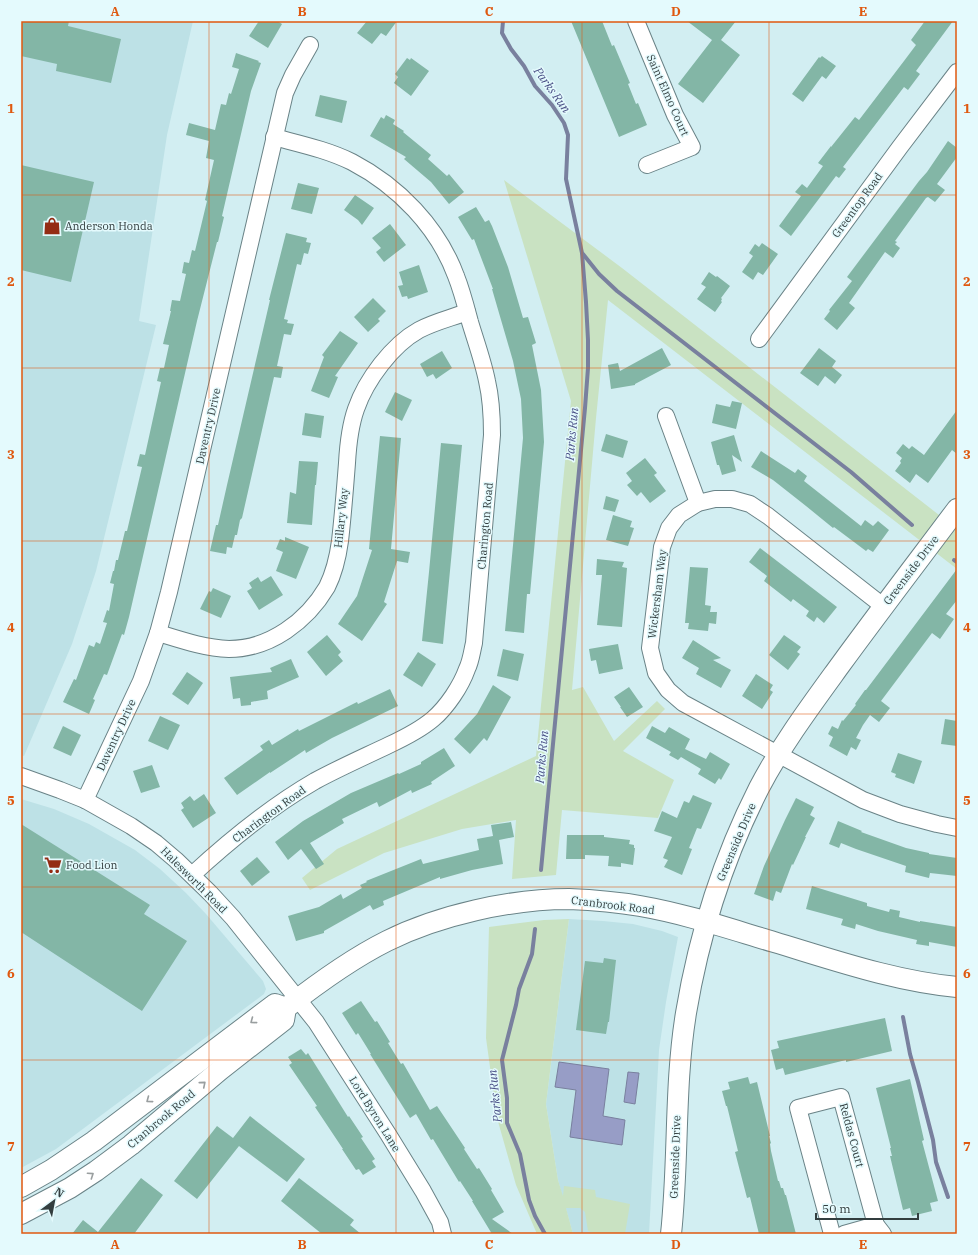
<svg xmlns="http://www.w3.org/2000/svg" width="978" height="1255" font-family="'IBM Plex Serif',serif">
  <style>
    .built { fill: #bde1e6 }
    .green { fill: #c9e2c2 }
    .water { fill: #979dc6; stroke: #79809e }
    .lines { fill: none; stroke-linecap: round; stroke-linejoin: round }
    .stream { stroke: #79809e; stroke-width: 4 }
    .building { fill: #83b6a6 }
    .minor-casing { stroke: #6a8387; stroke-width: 18 }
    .tertiary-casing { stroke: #6a8387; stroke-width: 22 }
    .minor { stroke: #fff; stroke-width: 16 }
    .tertiary { stroke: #fff; stroke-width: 20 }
    .oneway { stroke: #999e9f }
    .grid { fill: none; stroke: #df580f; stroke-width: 1; stroke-opacity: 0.55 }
    .labels { text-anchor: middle; stroke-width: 3; stroke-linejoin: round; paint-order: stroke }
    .street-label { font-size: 11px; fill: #333e3f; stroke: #e4fafd }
    .poi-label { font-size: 11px; fill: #333e3f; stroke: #e4fafd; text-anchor: start }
    .water-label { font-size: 12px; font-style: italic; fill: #494f85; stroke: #e4fafd }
    .neatline { fill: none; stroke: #df580f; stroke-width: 1.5 }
    .grid-label { font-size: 13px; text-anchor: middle; font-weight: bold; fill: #df580f }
  </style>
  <rect width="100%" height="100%" fill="#d2eef2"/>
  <!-- built -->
  <g class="built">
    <path d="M21,21H193L167,135L139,321L156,325L96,571L72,644L24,756L21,755Z"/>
    <path d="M21,799L54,809L89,824L135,850L160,869L186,893L206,914L263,981L266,989L264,994L56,1149L21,1168Z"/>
    <path d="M569,919L603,921L633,924L662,931L678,937L666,1002L659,1050L649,1234H573L558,1180L546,1104Z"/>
  </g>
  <!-- green -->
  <g class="green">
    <path d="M504,180L622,268L957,529V569L608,300L596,418L572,690L583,687L614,741L657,701L665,709L623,751L674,780L658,818L562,810L556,875L512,879L516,820L462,829L384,853L310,890L302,878L337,849L536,756L571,401Z"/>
    <path d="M569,919L546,1104L558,1180L563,1196L564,1186L595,1190L596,1197L630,1204L625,1234H597L588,1231L585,1212L580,1208H566L573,1234H537L516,1185L497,1118L486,1038L489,927L544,920Z"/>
  </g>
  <!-- water -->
  <g class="water">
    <path d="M559,1062L609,1069L603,1116L625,1120L622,1145L570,1137L576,1090L555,1087Z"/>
    <path d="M628,1072L639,1073L635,1104L624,1102Z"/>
  </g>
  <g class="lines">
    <!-- stream -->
    <g class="stream">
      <path d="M503,21L502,33L511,49L524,66L535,86L552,105L564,123L568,135L566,179L582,253L586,302L588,340V368L585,408L541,870"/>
      <path d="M583,254L599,274L617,291L851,472L912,525"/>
      <path d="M954,560L957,562"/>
      <path d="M535,929L532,954L519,989L516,1005L502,1060L507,1098V1123L520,1154L529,1200L535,1216L545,1234"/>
      <path d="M903,1017L910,1054L918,1082L933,1140L936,1162L948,1197"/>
    </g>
  </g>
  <!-- building -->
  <g class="building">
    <path d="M21,21H69L68,26L121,39L111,83L56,71L57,64L21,56Z"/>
    <path d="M259,21H277L282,24L268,48L249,36Z"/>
    <path d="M367,21H397L386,36L381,33L372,44L357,33Z"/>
    <path d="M571,21H602L612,46L614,45L630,83L628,84L636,104L638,103L647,125L619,137Z"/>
    <path d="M687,21H736L721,40L740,55L703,103L678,84L712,40Z"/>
    <path d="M925,21H953L916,71L920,74L908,90L904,87L843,167L846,169L839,178L836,176L791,236L779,226L801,196L795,192L802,184L807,188L823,166L818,163L831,146V147L855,117L859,120L904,61L916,45L911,40Z"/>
    <path d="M236,53L259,61L258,62L261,63L251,91L234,164L222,216L224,217L218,242H217L197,321L129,617L124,635L122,634L107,675L104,674L93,699L95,700L89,714L63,702L74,679L76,680L89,645L94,647L96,642L100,644L107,623L103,622L107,610L109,611L114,584L110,583L113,571H114L116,560H118L125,531H127L142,467L137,466L140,454L145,455L161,382L157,381L160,368H164L169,345L163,344L171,311H170L172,300L180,301L186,274L182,273L184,262L189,263L192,250L195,251L207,201L205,200L214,160L206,158L209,141L186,135L189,123L215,130L221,104L226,105L229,93L231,94L239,69L232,67Z"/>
    <path d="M822,56L836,66L826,79L822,76L803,102L792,94L819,57L820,58Z"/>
    <path d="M407,58L410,60L411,58L429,71L411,96L394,83L398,77L395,74Z"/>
    <path d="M320,95L347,101L342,123L315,116Z"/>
    <path d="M386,115L395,120L393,124L404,131L403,132L431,155L428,159L447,176L449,174L464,192L449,204L431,182L404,159L406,157L370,136L381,117L384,119Z"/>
    <path d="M948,141L957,148V157L937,184L945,190L935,202L928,197L926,198L895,241L897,242L895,244L900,248L893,258L885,252L849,303L855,308L837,330L824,319L830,311L829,310L852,281L847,277L919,181L927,172Z"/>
    <path d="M21,165L94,182L71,282L21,270Z"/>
    <path d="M298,183L319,188L312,214L291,209Z"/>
    <path d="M355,195L374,208L362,225L358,220L344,210Z"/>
    <path d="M476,207L485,222L489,220L492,226L508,267L523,318L528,317L536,343L532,345L541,390L544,442L530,594H527L524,633L505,631L523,438L521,399L513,361L492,289H493L474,239L472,240L458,217Z"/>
    <path d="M390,224L406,245L384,262L376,252L381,248L372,238Z"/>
    <path d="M286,233L307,238L306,242L311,243L308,254L304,253L301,265L297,264L284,319L288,320L287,323L294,324L291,335L284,334L277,366L283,367L281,378L274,377L242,518L240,520L237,535H235L232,548L227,547L226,554L210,551L216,525H218L227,485L270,300H269Z"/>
    <path d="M762,243L778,254L763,275L758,272L753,280L742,272L753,256L749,253L755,244L759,247Z"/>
    <path d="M419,265L428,292L408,299L407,296L402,297L398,286L403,285L399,272Z"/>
    <path d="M709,272L716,277L717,276L730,286L721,298L722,299L721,301L722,302L715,312L697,299L706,287L701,284Z"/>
    <path d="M373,298L386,311L378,319L380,321L368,332L354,317Z"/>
    <path d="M340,331L358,343L335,376L338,377L329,398L311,391L324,357L322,355Z"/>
    <path d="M662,348L671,365L635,384V385L611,389L608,365L618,363L620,371Z"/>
    <path d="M819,348L836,361L832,367L842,375L835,384L825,376L818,386L800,373Z"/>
    <path d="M442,351L452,368L436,379L433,374L427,377L420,364Z"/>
    <path d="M395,392L412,400L402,421L385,412Z"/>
    <path d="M732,401L742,403L736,429L712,423L716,404L730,407Z"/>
    <path d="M957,410V454L952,450L928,483L916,474L910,483L895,471L901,463L900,461L902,458L896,453L903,444L909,449L912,446L924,455Z"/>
    <path d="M305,413L324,416L321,438L302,435Z"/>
    <path d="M606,434L628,441L623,458L601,451Z"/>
    <path d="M734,435L742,462L732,455L736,471L722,475L719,465H717L711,442Z"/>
    <path d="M380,436L401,438L391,549L410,552L408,563L397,561L384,602L387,604L362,641L338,624L357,596L372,550L369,549Z"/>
    <path d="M441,443L462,445L443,644L422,641L429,572Z"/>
    <path d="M761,451L795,473L798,469L807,476L804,481L861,526L865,520L873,526L878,521L889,530L873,552L868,549L866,551L834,527L833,528L806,506L773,480L751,467Z"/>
    <path d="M645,458L657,473L654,475L666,491L650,503L641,492L637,496L627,485L632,481L626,473Z"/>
    <path d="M299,461L318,462L316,485H315L312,525L287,523L290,492L296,494Z"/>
    <path d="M606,496L619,500L615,512L603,509Z"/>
    <path d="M613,515L632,521L630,527L634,528L628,546L606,540Z"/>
    <path d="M285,537L309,547L296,579L276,571L283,552L276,549L280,539L285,541Z"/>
    <path d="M760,548L837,607L824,623L817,617L814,622L806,616L809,611L793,599L791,602L764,581L767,576L749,562Z"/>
    <path d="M597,559L624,562L622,567L627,568L622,627L597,625L602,575H596Z"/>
    <path d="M690,567L708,568L705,605L711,606L710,612H717L716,624L709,623L708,631L688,629L689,623H685Z"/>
    <path d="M957,569V600L946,614L954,619L940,639L932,633L881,701L890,708L879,722L870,715L863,725L856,738L861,740L856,750L851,747L847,756L829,746L833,737L828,734L832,726L838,729L842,720L843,721L856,705L855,704L865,690H866Z"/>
    <path d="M271,576L283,595L259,610L247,591L252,588L249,583L258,577L261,582Z"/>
    <path d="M213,588L231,596L221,618L200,609L209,591L211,592Z"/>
    <path d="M327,635L341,652L338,655L343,661L326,676L307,652Z"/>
    <path d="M784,635L801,647L797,652L800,654L788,670L769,655Z"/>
    <path d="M693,640L721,658L713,660L731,670L721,688L696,674L699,668L682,658Z"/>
    <path d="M618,644L623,669L599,674L596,660L591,661L589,649Z"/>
    <path d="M503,649L524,654L518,681L497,676Z"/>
    <path d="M418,652L436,664L422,687L403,675Z"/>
    <path d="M291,659L299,677L267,691L268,699L251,702V705L241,706L240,698L233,699L230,677L272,672L270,668Z"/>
    <path d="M187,672L203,683L188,705L172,694Z"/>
    <path d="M756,674L773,685L770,690L773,692L762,709L742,696Z"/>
    <path d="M493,685L511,697L487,741L484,738L470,754L454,739L477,714Z"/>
    <path d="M629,687L643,707L627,717L620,707H621L614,697Z"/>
    <path d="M390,689L398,706L332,738L306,753L305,750L270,773V772L237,795L224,778L263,750L260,746L269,740L272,745L298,729L299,731L357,702L358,704Z"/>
    <path d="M160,716L180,725L168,750L148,741Z"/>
    <path d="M945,719L957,721V746L941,744Z"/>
    <path d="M63,726L81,735L71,756L53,748Z"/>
    <path d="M652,726L665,733L669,727L690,739L685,749L706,759L710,752L730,764L721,780L719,778L715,784L698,774L701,769L681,757L678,760L669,755L671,752L646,738Z"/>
    <path d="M444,748L455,766L431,782L432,784L412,793L411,790L379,807L377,802L342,819L344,823L310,843L324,864L316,869L301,849L288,860L275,842L303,821L351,793L398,773L399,774L421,764V762Z"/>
    <path d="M898,753L922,761L914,784L895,777L896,774L891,772Z"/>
    <path d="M152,765L160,787L141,793L133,771Z"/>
    <path d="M204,794L216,813L193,828L181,810L184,808L181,803L190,796L194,801Z"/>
    <path d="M693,795L712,803L701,829L697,828L689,848L692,849L682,875L664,867L668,860L663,858L672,837L654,831L662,811L677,818L684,801L689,803Z"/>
    <path d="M796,798L814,807L810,815L815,818L805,837H806L793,865L792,864L781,893L776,891L773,901L754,894L764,866L785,820Z"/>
    <path d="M838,821L862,831L861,832L906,848L929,853V854L957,858V876L930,873L929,878L905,872L906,866L856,849L841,843L839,848L829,844Z"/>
    <path d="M511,822L514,837L499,840L503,864L472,870L440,879V877L383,901L384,905L373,910L370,905L324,931V933L296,941L288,916L319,907L341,894L343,899L362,888L360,885L367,882L366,881L421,859L423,864L479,850L477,839L493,836L491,825Z"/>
    <path d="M21,824L150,905L144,914L187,941L142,1011L21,932Z"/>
    <path d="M567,835H604V837L630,840L629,844L634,845V848H635L633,865L621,863V867L608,866L609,856L585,855V859H566Z"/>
    <path d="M257,857L270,872L252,886L240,871Z"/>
    <path d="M812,886L867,903V906L889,912L890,909L900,911L899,917L920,922V921L957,927V947L929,942V946L916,944L917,940L878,931L856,924L855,929L841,925L843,919L806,909Z"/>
    <path d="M604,958L616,960L609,1022H608L606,1034L576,1030L585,961L603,963Z"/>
    <path d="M361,1001L375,1022L377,1021L390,1042L388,1043L401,1064L403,1063L430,1110L437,1106L465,1148L464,1149L477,1169L479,1168L492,1189L491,1190L504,1212L492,1219L513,1234H492L472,1201H473L460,1181L459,1182L433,1139L431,1140L416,1114L410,1118L370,1054H371L358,1033L356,1035L342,1013Z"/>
    <path d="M885,1018L892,1051L846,1062V1060L785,1075L783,1068L776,1070L771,1050L779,1048L777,1041Z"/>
    <path d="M301,1049L306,1055L308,1053L348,1117L349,1116L363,1137L361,1138L375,1159L372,1161L376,1167L363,1175L359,1169L356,1170L342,1149H343L315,1107L317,1106L289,1065L292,1063L288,1057Z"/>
    <path d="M748,1077L750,1084L757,1082L770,1136H769L771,1143L770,1144L771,1151L778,1181H779L781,1188H783L785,1195H786L796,1234H759L750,1197L747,1198L735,1152L738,1151L727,1106H726L722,1091L730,1089L728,1082Z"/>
    <path d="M910,1079L924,1140L922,1141L938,1201L930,1203L932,1211L912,1216L910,1208L903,1210L890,1156H892L890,1148H891L876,1088Z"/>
    <path d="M250,1116L305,1159L287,1182L239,1146L197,1199L174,1181L217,1126L233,1138Z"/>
    <path d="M141,1178L163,1195L134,1234H72L83,1220L98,1232Z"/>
    <path d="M299,1178L354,1220L350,1225L361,1234H322L281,1201Z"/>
  </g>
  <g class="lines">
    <!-- minor casing -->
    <g class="minor-casing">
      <g id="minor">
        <path d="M636,21L675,115L692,147L647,165"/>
        <path d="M759,339L900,147L957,72"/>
        <path d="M666,416L698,503"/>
        <path d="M883,606L768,516L750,504L732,499H715L698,503L679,515L669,528L662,547L650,648L656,673L668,690L683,703L863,800L900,814L937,824L957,828"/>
        <path d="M158,633C181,640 204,648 229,649C270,649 307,621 327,587C334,573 338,556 340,541C343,515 345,489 347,463C348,445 350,426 356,409C366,380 392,345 419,330C434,322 451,318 467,312"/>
        <path d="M21,776L60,790L85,800L131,826L156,843L176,860L210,893L233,918L316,1022L388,1134L423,1191L440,1222L443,1234"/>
        <path d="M85,800L141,681L158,633L169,592L285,93L293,75L310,45"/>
        <path d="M192,875C230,840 270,807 315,781C339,768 364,757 389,745C404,738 420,730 433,719C447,707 461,686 467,669C471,661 472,651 474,643L492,435C492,417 491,398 487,381C483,361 476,342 470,322C466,307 462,291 456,276C438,227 398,186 352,162C328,150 300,144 274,137"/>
        <path d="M832,1234L798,1108L841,1097L876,1225L883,1234"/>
        <path d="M844,1234L876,1225"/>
      </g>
    </g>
    <!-- tertiary casing -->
    <g class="tertiary-casing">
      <g id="tertiary">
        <path d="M21,1187L51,1170L94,1141L275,1004L286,1008"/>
        <path d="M21,1214L70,1188L96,1171L131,1145L220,1070L284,1020L286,1008C318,983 351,959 387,941C439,915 511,899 569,899C593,900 617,902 640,906C686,914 730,929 774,942C834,960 894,981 957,987"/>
        <path d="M671,1234C679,1160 674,1087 686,1013C699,935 723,859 759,788C782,744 812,704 841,664C879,612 918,561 957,509"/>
      </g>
    </g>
    <!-- minor -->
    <use href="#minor" class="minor"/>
    <!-- tertiary -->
    <use href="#tertiary" class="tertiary"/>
  </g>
  <!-- one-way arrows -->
  <defs><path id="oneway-chevron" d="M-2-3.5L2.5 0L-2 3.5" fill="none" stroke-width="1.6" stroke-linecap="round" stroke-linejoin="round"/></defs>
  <g class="oneway">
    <use href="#oneway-chevron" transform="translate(253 1021) rotate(143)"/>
    <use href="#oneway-chevron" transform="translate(203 1084) rotate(-40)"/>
    <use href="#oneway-chevron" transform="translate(149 1100) rotate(143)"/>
    <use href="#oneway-chevron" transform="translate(91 1175) rotate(-34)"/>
  </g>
  <!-- grid -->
  <path class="grid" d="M209,21V1234M396,21V1234M582,21V1234M769,21V1234M21,195H957M21,368H957M21,541H957M21,714H957M21,887H957M21,1060H957"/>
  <!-- icons -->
  <defs>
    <g id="shop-bare" transform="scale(1.38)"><path d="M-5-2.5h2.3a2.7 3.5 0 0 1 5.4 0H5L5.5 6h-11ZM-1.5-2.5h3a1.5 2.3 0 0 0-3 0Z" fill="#942c13" stroke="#e4fafd" stroke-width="2.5" paint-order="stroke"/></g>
    <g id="supermarket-bare" transform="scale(1.38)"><path d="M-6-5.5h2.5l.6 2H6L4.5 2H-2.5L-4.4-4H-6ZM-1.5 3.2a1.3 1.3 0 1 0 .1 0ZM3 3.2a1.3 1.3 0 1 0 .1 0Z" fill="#942c13" stroke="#e4fafd" stroke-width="2.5" paint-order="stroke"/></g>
  </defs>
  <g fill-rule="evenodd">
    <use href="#shop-bare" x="52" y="226"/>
    <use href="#supermarket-bare" x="53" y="865"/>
  </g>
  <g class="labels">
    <!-- street labels -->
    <g class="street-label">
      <text transform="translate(668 95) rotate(66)" y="4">Saint Elmo Court</text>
      <text transform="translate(857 205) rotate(-54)" y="4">Greentop Road</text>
      <text transform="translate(208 426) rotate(-77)" y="4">Daventry Drive</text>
      <text transform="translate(341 518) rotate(-84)" y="4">Hillary Way</text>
      <text transform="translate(485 526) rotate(-85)" y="4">Charington Road</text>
      <text transform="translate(911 570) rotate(-53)" y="4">Greenside Drive</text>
      <text transform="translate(657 594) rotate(-83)" y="4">Wickersham Way</text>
      <text transform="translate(116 735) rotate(-65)" y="4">Daventry Drive</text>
      <text transform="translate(269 814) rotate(-36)" y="4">Charington Road</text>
      <text transform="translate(736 842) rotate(-67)" y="4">Greenside Drive</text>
      <text transform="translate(194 880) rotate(45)" y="4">Halesworth Road</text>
      <text transform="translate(613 905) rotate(7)" y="4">Cranbrook Road</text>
      <text transform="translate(375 1114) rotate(58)" y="4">Lord Byron Lane</text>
      <text transform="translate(161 1119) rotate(-40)" y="4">Cranbrook Road</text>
      <text transform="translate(852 1135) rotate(75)" y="4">Reldas Court</text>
      <text transform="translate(675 1157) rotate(-88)" y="4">Greenside Drive</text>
    </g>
    <!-- poi labels -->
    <g class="poi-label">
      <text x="65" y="230">Anderson Honda</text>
      <text x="66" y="869">Food Lion</text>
    </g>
    <!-- water labels -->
    <g class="water-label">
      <text transform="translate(552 90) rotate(54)" y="4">Parks Run</text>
      <text transform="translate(572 434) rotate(-85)" y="4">Parks Run</text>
      <text transform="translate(542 757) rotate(-85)" y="4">Parks Run</text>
      <text transform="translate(495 1096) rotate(-96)" y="4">Parks Run</text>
    </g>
  </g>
  <!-- border -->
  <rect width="978" height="1255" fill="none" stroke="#e4fafd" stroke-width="44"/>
  <!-- north arrow -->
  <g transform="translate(54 1201) rotate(32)" stroke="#e4fafd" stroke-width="3" paint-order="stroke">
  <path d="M0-3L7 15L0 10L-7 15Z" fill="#333e3f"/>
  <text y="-6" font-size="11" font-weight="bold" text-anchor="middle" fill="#333e3f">N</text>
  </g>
  <!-- scale -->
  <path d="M816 1213v6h102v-6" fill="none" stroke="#333e3f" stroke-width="2"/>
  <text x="822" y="1213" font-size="12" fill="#333e3f" stroke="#e4fafd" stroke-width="3" paint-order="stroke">50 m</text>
  <rect x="22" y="22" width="934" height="1211" class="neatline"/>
  <g class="grid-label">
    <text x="115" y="16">A</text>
    <text x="302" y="16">B</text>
    <text x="489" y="16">C</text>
    <text x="676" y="16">D</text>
    <text x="863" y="16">E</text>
    <text x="11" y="113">1</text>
    <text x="967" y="113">1</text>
    <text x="11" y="286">2</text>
    <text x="967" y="286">2</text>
    <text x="11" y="459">3</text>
    <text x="967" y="459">3</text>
    <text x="11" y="632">4</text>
    <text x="967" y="632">4</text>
    <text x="11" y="805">5</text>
    <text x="967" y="805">5</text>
    <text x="11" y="978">6</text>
    <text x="967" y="978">6</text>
    <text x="11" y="1151">7</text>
    <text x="967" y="1151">7</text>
    <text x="115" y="1249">A</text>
    <text x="302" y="1249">B</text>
    <text x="489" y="1249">C</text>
    <text x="676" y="1249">D</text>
    <text x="863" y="1249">E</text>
  </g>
</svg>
